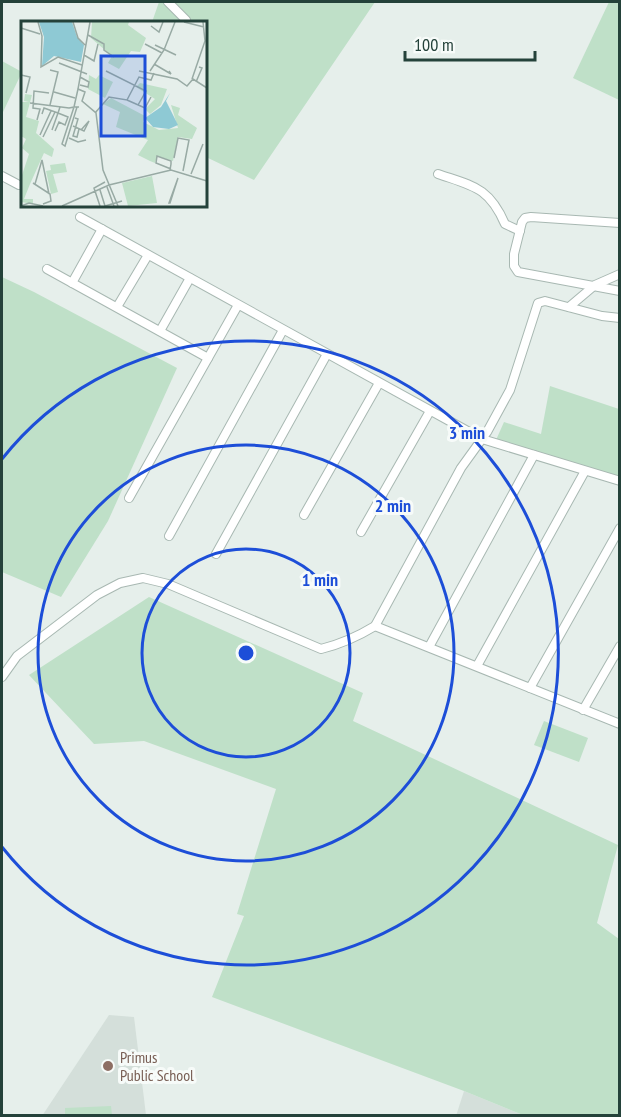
<svg xmlns="http://www.w3.org/2000/svg" width="621" height="1117" font-family="'PT Sans Narrow',sans-serif">
  <style>
    .built { fill: #d4dfda }
    .green { fill: #bfe0c8 }
    .lines { fill: none; stroke-linecap: round; stroke-linejoin: round }
    .minor-casing { stroke: #a8b8b2; stroke-width: 10 }
    .minor { stroke: #fff; stroke-width: 8 }
    .ring { fill: none; stroke: #1d4ed8; stroke-width: 3 }
    .education-dot { fill: #8d6e63; stroke: #f7fbf9; stroke-width: 2 }
    .labels { text-anchor: middle; stroke-width: 6; stroke-linejoin: round; paint-order: stroke }
    .education-label { font-size: 16px; fill: #785e54; stroke: #f7fbf9; text-anchor: start }
    .inset-road { fill: none; stroke: #98aaa4; stroke-width: 1.5 }
    .view { fill: #1d4ed8; fill-opacity: 0.15; stroke: #1d4ed8; stroke-width: 3 }
    .inset-edge { fill: none; stroke: #24423a; stroke-width: 3 }
    .centre { fill: #1d4ed8; stroke: #f7fbf9; stroke-width: 3 }
    .ring-label { font-size: 18px; text-anchor: middle; font-weight: bold; fill: #1d4ed8; stroke: #f7fbf9; stroke-width: 6; stroke-linejoin: round; paint-order: stroke }
  </style>
  <rect width="100%" height="100%" fill="#e6efeb"/>
  <!-- built -->
  <g class="built">
    <path d="M109,1015L134,1017L146,1115L42,1116Z"/>
    <path d="M464,1091L523,1115L456,1116Z"/>
  </g>
  <!-- green -->
  <g class="green">
    <path d="M159,2H375L254,180L206,157V22H152Z"/>
    <path d="M609,2H619V100L573,78Z"/>
    <path d="M2,61L22,72L3,112L2,111Z"/>
    <path d="M2,277L34,292L177,368L108,521L61,597L2,572Z"/>
    <path d="M550,386L619,409V478L496,440L504,422L541,434Z"/>
    <path d="M149,597L363,693L353,721L618,845L597,923L619,939V1115H523L464,1091L212,997L244,916L237,914L276,789L144,741L94,744L29,675Z"/>
    <path d="M544,721L588,738L579,762L534,745Z"/>
    <path d="M111,1106L112,1115H65V1108Z"/>
  </g>
  <g class="lines">
    <!-- minor casing -->
    <g class="minor-casing">
      <g id="minor">
        <path d="M168,2L186,20"/>
        <path d="M438,174C473,186 489,187 505,224L520,231"/>
        <path d="M2,176L19,185"/>
        <path d="M80,217L482,439L620,481"/>
        <path d="M620,223L531,217L525,218L522,222L514,254V266L518,272L620,291"/>
        <path d="M47,269L208,358"/>
        <path d="M72,283L102,229"/>
        <path d="M117,307L148,255"/>
        <path d="M569,307L595,285L620,274"/>
        <path d="M160,331L190,278"/>
        <path d="M129,498L238,305"/>
        <path d="M304,515L379,383"/>
        <path d="M361,532L430,411"/>
        <path d="M169,536L283,330"/>
        <path d="M216,554L327,354"/>
        <path d="M375,626L620,724"/>
        <path d="M429,647L534,455"/>
        <path d="M477,666L585,471"/>
        <path d="M2,677L17,656L97,595L120,583L143,578L168,584L321,649C341,644 357,637 375,626L461,468L487,432L510,390L538,303L545,301L602,316L620,318"/>
        <path d="M530,688L620,528"/>
        <path d="M583,710L620,646"/>
      </g>
    </g>
    <!-- minor -->
    <use href="#minor" class="minor"/>
  </g>
  <!-- distance rings -->
  <g class="ring">
    <circle cx="246" cy="653" r="104"/>
    <circle cx="246" cy="653" r="208"/>
    <path d="M2 459A312 312 0 1 1 2 847"/>
  </g>
  <!-- markers -->
  <circle class="education-dot" cx="108" cy="1066" r="6"/>
  <g class="labels">
    <!-- education labels -->
    <g class="education-label">
      <text x="120" y="1063">Primus<tspan x="120" dy="18">Public School</tspan></text>
    </g>
  </g>
  <!-- overview -->
  <g transform="translate(21 21)">
    <rect width="186" height="186" fill="#e6efeb"/>
    <path d="M71,1H108L107,4L125,17L119,31L110,30L98,48L87,42L91,35L70,17ZM68,54L75,58L78,54L92,61L84,77L67,68ZM119,62L146,68L140,84L129,93L124,88L134,78L115,66ZM4,73L11,74L5,96L18,100L15,112L33,128L31,136L23,132L9,163L3,178H12V183L0,181V157L8,133L1,127L5,118L0,115V81H8L3,80ZM90,77L124,95L122,101L138,109L157,107L150,84L159,87L157,94L176,107L171,118L157,116L152,140L136,135L134,142L129,140L117,134L127,119L95,106L99,91L82,83ZM44,142L46,151L32,153L37,171L30,173L25,150L30,149L29,144ZM131,155L136,182L107,185L101,162Z" fill="#bfe0c8"/>
    <path d="M18,1H51L56,16L63,24L60,41L33,35L21,45L23,16ZM149,72L145,80L157,104L148,108L132,106L124,97L140,86Z" fill="#8ec9d4"/>
    <path class="inset-road" d="M17,1L21,15L20,46L37,36L61,44M52,1L57,17L64,24M69,1L57,68L64,71L61,80L75,92L82,149L97,185M163,1L183,6M130,5L138,11L142,1M0,7L19,13M67,14L83,23V29L93,36M124,23L141,32M134,24L155,34M63,34L73,40L77,23M38,42L66,53M133,43L150,53L148,50M85,50L125,70L117,84M118,50L156,58L166,65L172,58L186,67M129,50L143,29L154,1M0,54L9,56L5,72M171,58L184,20L182,1M175,61L181,47L178,46M59,64L67,66L68,61L59,56M33,71L54,77M106,79L124,87L130,76M9,82L48,87L53,86L57,68M29,84L37,51L29,49M56,86L44,125L41,123L53,86H58M74,92L88,76L106,79L118,56L130,59L133,52M21,93L23,87L37,92L39,86M54,97L57,98L52,115L56,116L58,108M16,99L19,88L12,87L13,70L28,72M52,105L63,110L68,100L60,109M31,109L37,92L47,96L44,104L38,101L34,110M19,114L30,90M22,116L34,91M48,117L57,121L65,119M153,137L157,117L168,119L162,150M149,149L150,143V140L136,135L135,142L150,148M170,153L182,123M157,157L149,182H148ZM12,162L29,173L30,180L22,183M14,163L21,139L28,173M86,166L93,185M79,169L84,185L101,180M0,185L8,182L22,185M41,185L88,164L150,149L186,160M79,185L73,167L84,161"/>
    <path class="view" d="M80,35H124V115H80Z"/>
    <rect width="186" height="186" class="inset-edge"/>
  </g>
  <circle cx="246" cy="653" r="9" class="centre"/>
  <g class="ring-label">
    <text x="467" y="439">3 min</text>
    <text x="393" y="512">2 min</text>
    <text x="320" y="586">1 min</text>
  </g>
  <!-- border -->
  <rect width="621" height="1117" fill="none" stroke="#24423a" stroke-width="6"/>
  <!-- scale -->
  <path d="M405 51v9h130v-9" fill="none" stroke="#24423a" stroke-width="3"/>
  <text x="414" y="51" font-size="18" fill="#24423a" stroke="#f7fbf9" stroke-width="4.5" paint-order="stroke">100 m</text>
</svg>
